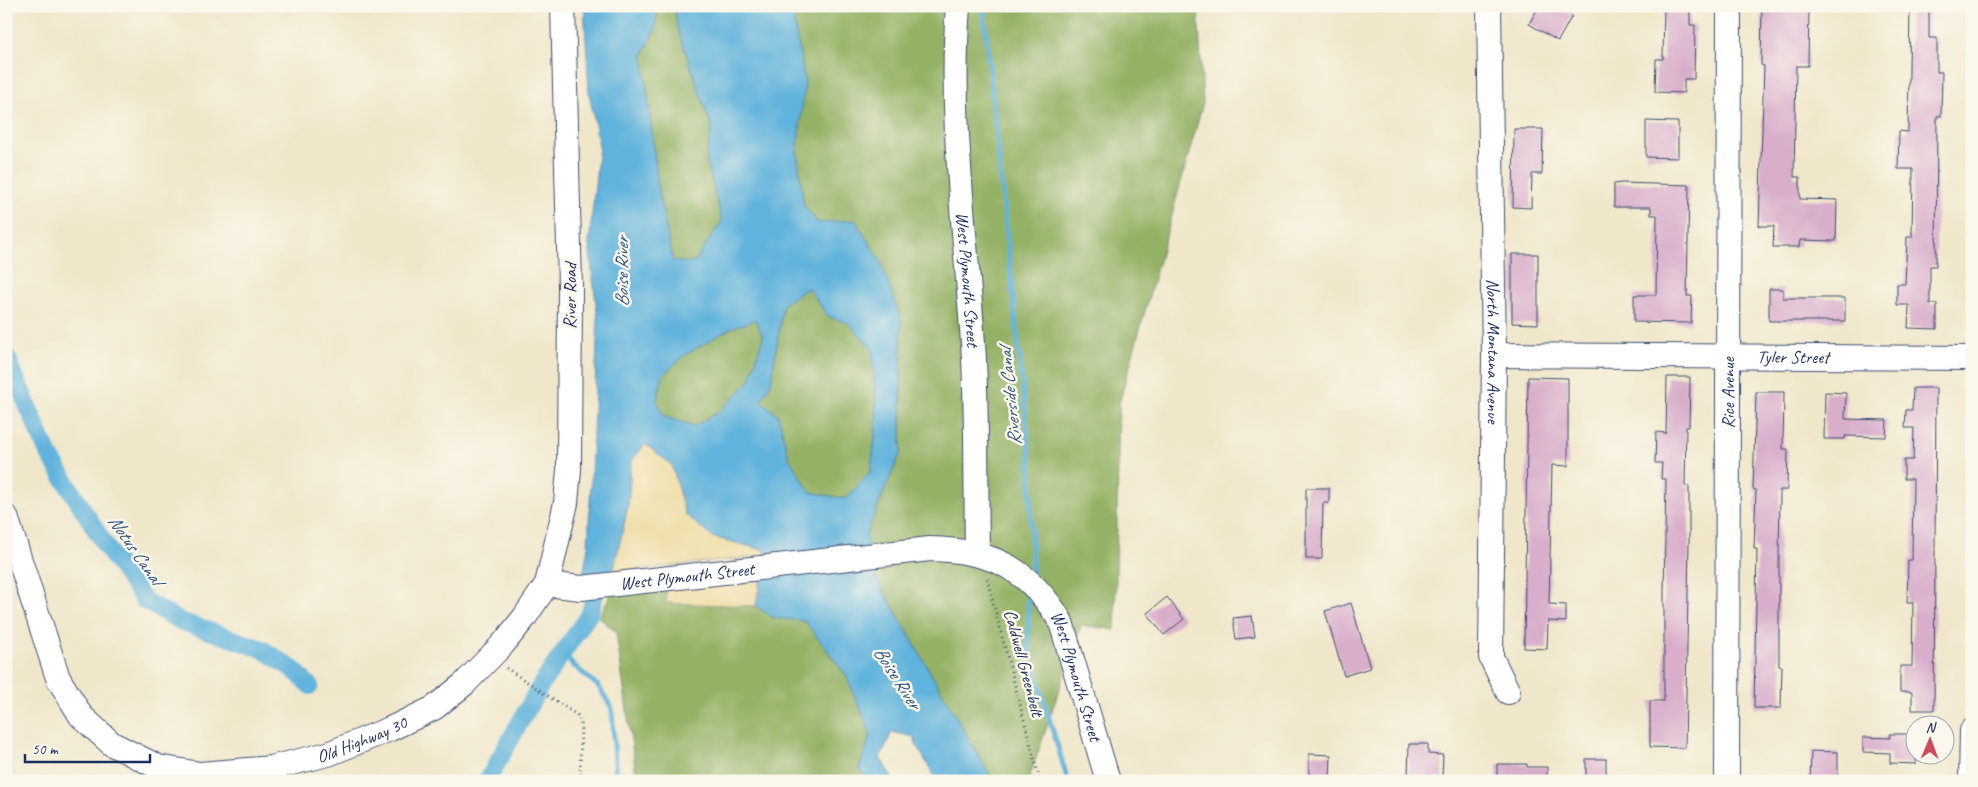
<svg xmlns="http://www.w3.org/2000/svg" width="1978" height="787" font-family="Caveat,sans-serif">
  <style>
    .forest { fill: #94b266; stroke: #587062 }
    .sand { fill: #eeda9e; stroke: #84847e }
    .water { fill: #61b3dc; stroke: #3e719d; fill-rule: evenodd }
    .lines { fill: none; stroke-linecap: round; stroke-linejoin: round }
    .stream { stroke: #61b3dc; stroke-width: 5 }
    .canal { stroke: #61b3dc; stroke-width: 18 }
    .building { fill: #d8aecb }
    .minor-casing { stroke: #3b4b6e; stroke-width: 26 }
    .path { stroke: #3b4b6e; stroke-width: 3; stroke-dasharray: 1 4; stroke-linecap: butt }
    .minor { stroke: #fff; stroke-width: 24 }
    .labels { text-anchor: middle; stroke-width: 5; stroke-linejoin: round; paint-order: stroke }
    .street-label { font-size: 18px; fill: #1b2f5e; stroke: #fbf7ec }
    .water-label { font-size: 19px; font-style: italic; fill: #305784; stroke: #fbf7ec }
  </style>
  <rect width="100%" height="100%" fill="#fbf7ec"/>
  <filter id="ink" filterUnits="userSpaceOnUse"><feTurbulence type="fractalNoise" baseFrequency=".02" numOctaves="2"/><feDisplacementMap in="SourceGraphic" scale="10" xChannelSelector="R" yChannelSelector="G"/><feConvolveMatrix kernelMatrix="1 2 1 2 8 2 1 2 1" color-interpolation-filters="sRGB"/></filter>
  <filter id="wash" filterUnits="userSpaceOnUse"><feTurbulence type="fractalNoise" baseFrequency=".0096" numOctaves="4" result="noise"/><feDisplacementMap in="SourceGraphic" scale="20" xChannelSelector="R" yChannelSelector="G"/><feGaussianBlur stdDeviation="1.12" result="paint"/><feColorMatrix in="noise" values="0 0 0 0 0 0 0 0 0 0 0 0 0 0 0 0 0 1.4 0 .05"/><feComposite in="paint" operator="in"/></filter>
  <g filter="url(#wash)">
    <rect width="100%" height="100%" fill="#f0e7cb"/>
    <!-- forest -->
    <g class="forest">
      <path d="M658,6H675L677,27L712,127L706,158L722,221L695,263L673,262L659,195L643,55L655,30Z"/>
      <path d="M791,6H1198L1203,103L1119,404L1115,630L1081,625L1030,776L1031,781H993L871,569L866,534L901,452V319L804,206L797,152L805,82Z"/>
      <path d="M808,288L828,316L850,324L872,349L877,420L871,471L846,499L810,492L789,459L778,415L761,401L771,382L783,304Z"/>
      <path d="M756,320L763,337L750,381L719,412L694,426L664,417L657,401L663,375L685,355L731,328Z"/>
      <path d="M666,585L667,603L756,606L774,618L805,621L846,675L871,734L859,769L870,781H637L616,632L599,617L612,591Z"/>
    </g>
    <!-- sand -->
    <g class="sand">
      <path d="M645,444L672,465L685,514L712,537L766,550L764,556L613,572L628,506L631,462Z"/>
      <path d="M762,575L756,606L666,603V585Z"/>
    </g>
    <!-- water -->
    <path class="water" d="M584,6H658L655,30L643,55L659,195L673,261L694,263L722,221L706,158L712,127L677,27L675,6H791L805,82L797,152L804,206L818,223L855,220L880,260L901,319V452L866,534L871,569L993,781H937L917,746L914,737L892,732L880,758L894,781H870L859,769L871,734L846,675L805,621L774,618L756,606L765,550L712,537L685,514L672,465L645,444L631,462L628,506L613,572L583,576L588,547L598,320L589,244L599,146L589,92ZM808,288L828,316L850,324L872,349L877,420L871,471L846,499L810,492L789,458L778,415L761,401L771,383L783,304ZM756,320L763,337L750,381L719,412L694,426L664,417L657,401L663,375L685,355L731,328Z"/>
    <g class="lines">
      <!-- stream -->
      <g class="stream">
        <path d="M985,6L984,14L1030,459L1032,576"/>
        <path d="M1030,592L1028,602L1029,651L1068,781"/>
        <path d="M563,652L572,664L598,686L612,708L616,781"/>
      </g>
      <!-- canal -->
      <g class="canal">
        <path d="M6,355L47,451L110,553L145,601L180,621L262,649L294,670L310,686"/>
        <path d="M487,781L541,685L590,613L600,575"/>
      </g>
    </g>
    <g id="blocks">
      <!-- building -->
      <g class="building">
        <path d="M1539,6H1556L1572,16L1558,41L1529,24Z"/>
        <path d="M1664,6H1690V25H1695L1694,79H1684V93L1655,92L1656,59H1663Z"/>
        <path d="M1762,6H1809L1808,66H1796L1794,177H1800V199L1837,200L1836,241L1800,240L1799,247H1773L1774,226H1759L1764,66L1761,65Z"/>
        <path d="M1910,6H1929V38H1937V72H1942L1941,116H1937L1936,266H1930V304H1937V329L1908,328L1909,305H1897V284H1905L1907,237H1912L1913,169H1898L1899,131L1908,132Z"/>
        <path d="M1646,121L1678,122V158L1646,157Z"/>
        <path d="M1514,129H1543L1542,174H1532L1531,208L1513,207Z"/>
        <path d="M1621,183L1689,185L1687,296H1692L1691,323L1634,322V295H1656L1657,215H1651V207H1614V184Z"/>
        <path d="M1512,254H1538V324L1512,323Z"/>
        <path d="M1769,289H1783V298H1845V321H1769Z"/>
        <path d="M1528,377L1568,378V466L1552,465L1549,604L1566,605V622L1548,621L1547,649L1524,648Z"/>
        <path d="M1667,377H1690L1689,427H1686L1685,486H1689V542L1685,748L1650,747V701H1664V592L1666,479H1661L1662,463H1655L1656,432L1666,433Z"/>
        <path d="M1913,388H1936L1934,710H1912V692H1900V666H1912L1913,603H1907L1908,560H1912L1913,479H1904V460H1913L1914,428H1905L1906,410H1912Z"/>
        <path d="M1756,392H1784L1783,449H1788L1787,490H1780L1779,559V666H1782L1781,708H1754L1757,549H1754L1756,490L1753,489Z"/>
        <path d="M1825,392L1846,393L1845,419L1887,420L1886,437L1845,436V439H1824Z"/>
        <path d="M1306,488H1329V503H1323L1322,559H1306Z"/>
        <path d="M1167,597L1184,619L1164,635L1147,613Z"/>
        <path d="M1351,603L1370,668L1344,676L1325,611Z"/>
        <path d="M1252,616L1255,637L1236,639L1233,618Z"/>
        <path d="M1890,734H1916V764L1890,763V753L1863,752V737L1890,738Z"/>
        <path d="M1409,744H1428V754L1443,755L1442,778H1408Z"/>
        <path d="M1811,751L1838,752V781H1810Z"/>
        <path d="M1309,754L1331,755L1330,781H1309Z"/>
        <rect x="1586" y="759" width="20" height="22"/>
        <path d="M1497,764H1527V767H1547V781H1497Z"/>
      </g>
    </g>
  </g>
  <g filter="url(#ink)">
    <use href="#blocks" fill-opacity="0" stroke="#3b4b6e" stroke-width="1"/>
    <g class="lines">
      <!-- minor casing -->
      <g class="minor-casing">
        <g id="minor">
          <path id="s1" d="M958,6C949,124 967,242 974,359C977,423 976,488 977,553"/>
          <path id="s2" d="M1489,6L1494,355L1491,657L1508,692"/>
          <path id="s3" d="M1494,355L1972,358"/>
          <path id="s4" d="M6,517L58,678L81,716L112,744L158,767L200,774L271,768L328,754L390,729L434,708L464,684L503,644L524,618L547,584L566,503L569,470L570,286L563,6"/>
          <path id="s5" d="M547,584L581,588L930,549C991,550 1029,568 1061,622L1108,781"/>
          <path id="s6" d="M1727,781L1729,6"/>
          <path d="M1971,781L1972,731"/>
        </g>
      </g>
      <!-- path -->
      <g class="path">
        <path d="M987,579L1040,781"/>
        <path d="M506,668L577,715L581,722L580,781"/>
      </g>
      <!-- minor -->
      <use href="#minor" class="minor"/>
    </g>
  </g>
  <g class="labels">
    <!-- street labels -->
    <g class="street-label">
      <text dy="6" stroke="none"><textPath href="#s1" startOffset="274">West Plymouth Street</textPath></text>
      <text transform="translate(570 296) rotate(-90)" y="6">River Road</text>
      <text dy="6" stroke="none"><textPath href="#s2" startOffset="345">North Montana Avenue</textPath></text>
      <text dy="6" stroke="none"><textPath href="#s3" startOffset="299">Tyler Street</textPath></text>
      <text dy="6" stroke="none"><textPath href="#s6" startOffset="388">Rice Avenue</textPath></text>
      <text dy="6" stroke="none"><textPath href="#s5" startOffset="141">West Plymouth Street</textPath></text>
      <text transform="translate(1024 663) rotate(75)" y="6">Caldwell Greenbelt</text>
      <text dy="6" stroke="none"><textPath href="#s5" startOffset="600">West Plymouth Street</textPath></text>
      <text dy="6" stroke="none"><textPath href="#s4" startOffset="516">Old Highway 30</textPath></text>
    </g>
    <!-- water labels -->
    <g class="water-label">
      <text transform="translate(621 272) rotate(-90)" y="7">Boise River</text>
      <text transform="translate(1009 397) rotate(-96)" y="7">Riverside Canal</text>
      <text transform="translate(136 549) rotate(55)" y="7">Notus Canal</text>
      <text transform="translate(898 677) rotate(57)" y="7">Boise River</text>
    </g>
  </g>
  <!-- margin -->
  <rect width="1978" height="787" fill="none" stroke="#fbf7ec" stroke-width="25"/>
  <!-- north arrow -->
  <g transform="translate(1930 740) rotate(1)"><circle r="24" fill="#fbf7ec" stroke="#a1a7b3"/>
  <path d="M0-4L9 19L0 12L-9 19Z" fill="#d1495b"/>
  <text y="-8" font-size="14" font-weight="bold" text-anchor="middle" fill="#1b2f5e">N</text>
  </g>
  <!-- scale -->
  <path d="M25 754v8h125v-8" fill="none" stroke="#1b2f5e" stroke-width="2.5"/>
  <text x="32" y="754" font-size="15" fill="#1b2f5e" stroke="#fbf7ec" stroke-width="4" paint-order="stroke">50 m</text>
</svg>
